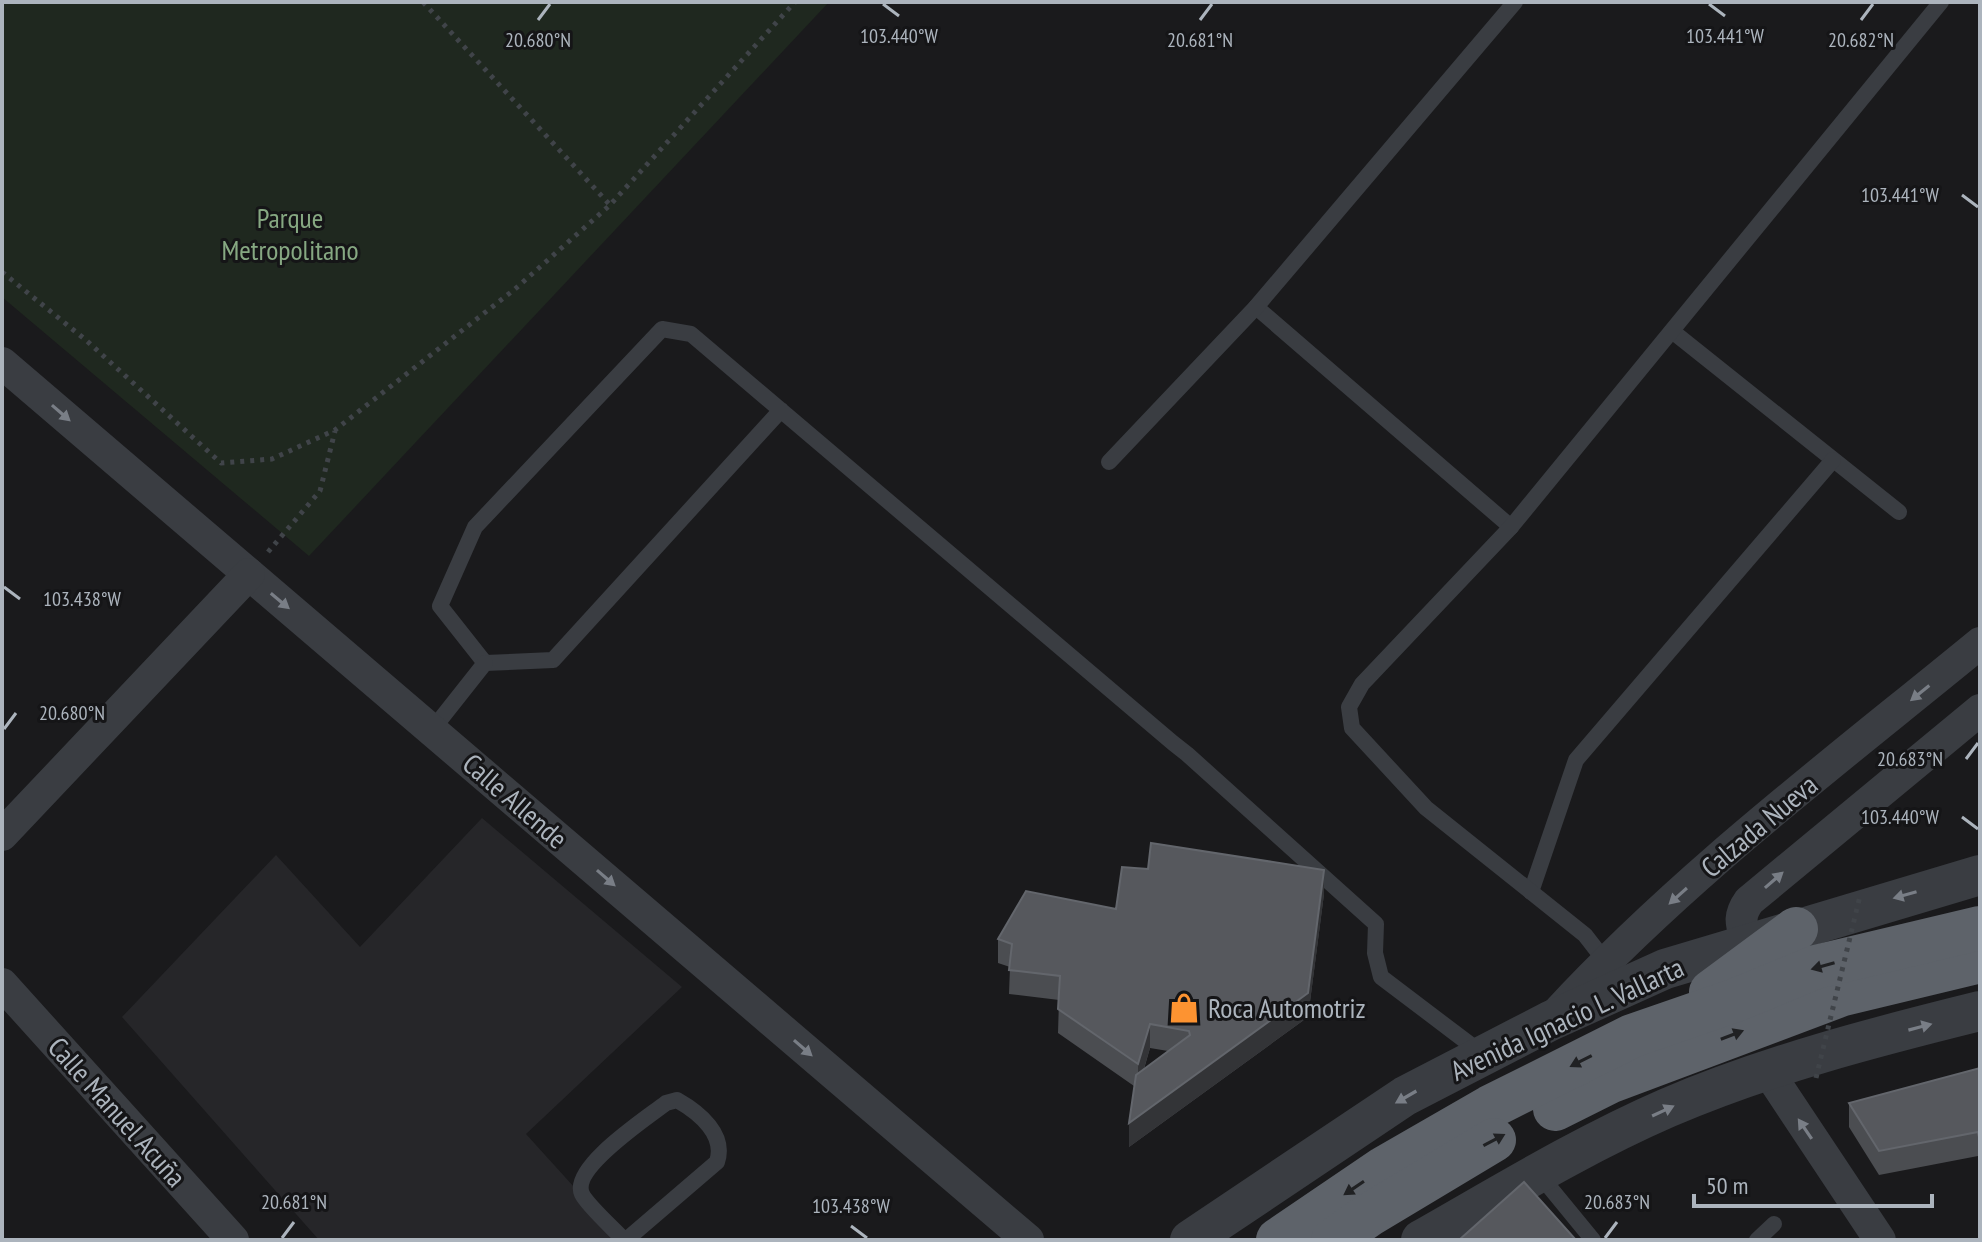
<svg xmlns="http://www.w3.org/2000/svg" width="1982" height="1242" font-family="'PT Sans Narrow',sans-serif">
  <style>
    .built { fill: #262629 }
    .green { fill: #1f281f }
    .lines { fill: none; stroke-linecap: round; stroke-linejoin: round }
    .path { stroke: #404449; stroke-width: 5; stroke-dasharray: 4 6; stroke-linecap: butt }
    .service { stroke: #3a3d42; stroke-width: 16 }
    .minor { stroke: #3a3d42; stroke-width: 32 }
    .tertiary { stroke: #3a3d42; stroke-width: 40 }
    .trunk { stroke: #5e636a; stroke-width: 44 }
    .path-bridge { stroke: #404449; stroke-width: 5; stroke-dasharray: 4 6; stroke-linecap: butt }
    .wall { fill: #4b4d51; fill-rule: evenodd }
    .shaded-wall { fill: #333437 }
    .building { fill: #56585d; stroke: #63666c; stroke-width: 2 }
    .oneway { fill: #797e86 }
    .oneway2 { fill: #202123 }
    .ticks { fill: none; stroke: #acb4bd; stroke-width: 3 }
    .labels { text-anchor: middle; stroke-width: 6; stroke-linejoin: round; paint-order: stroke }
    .park-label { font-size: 28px; fill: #86a882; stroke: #151517 }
    .street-label { font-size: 28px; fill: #acb4bd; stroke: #151517 }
    .poi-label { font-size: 28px; fill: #acb4bd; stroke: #151517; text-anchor: start }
    .ticks-label { font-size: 20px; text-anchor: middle; fill: #acb4bd; stroke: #151517; stroke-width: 6; stroke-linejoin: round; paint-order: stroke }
  </style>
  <rect width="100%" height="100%" fill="#1a1a1c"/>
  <!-- built -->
  <path class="built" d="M482,818L682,987L526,1134L622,1240H319L122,1017L276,855L360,947Z"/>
  <!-- green -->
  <path class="green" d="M2,2H829L309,556L2,297Z"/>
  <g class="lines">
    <!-- path -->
    <g class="path">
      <path d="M423,2L610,205"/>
      <path d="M2,272L87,341L221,463L272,459L335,430L515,289L610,205L795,2"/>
      <path d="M268,552L320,491L335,431"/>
    </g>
    <!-- service -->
    <g class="service">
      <path d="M1256,307L1511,527"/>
      <path d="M1672,331L1899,512"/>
      <path d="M781,410L553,660L485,663L440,606L475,527L662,329L691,334L1173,743L1187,754L1376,924L1375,953L1381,977L1484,1055"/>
      <path d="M1109,462L1256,307L1515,2"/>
      <path d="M432,730L485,663"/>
      <path d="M1531,892L1576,760L1833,460"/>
      <path d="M1609,966L1585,935L1426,808L1352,728L1349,707L1362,684L1511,527L1941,2"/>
      <path d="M1538,1173L1593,1240"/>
      <path d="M624,1240C615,1230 587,1205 582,1194C570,1168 647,1118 666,1103L677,1100C700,1113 726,1135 717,1162L626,1240"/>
      <path d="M1757,1240L1774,1224"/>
    </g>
    <!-- minor -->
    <g class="minor">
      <path d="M2,363L1028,1240"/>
      <path d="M2,835L249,574"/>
      <path d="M1747,943C1742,925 1737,918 1749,901L1980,710"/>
      <path d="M2,984L233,1240"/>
      <path d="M1555,1015C1683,876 1835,762 1980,643"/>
      <path d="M1767,1070L1880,1240"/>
    </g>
    <!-- tertiary -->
    <g class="tertiary">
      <path d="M1190,1240L1405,1096L1550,1021L1665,969L1980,875"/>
      <path d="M1421,1240C1502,1194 1582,1145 1667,1108C1767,1065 1875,1037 1980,1011"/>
    </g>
    <!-- trunk -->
    <g class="trunk">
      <path d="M1711,992L1796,929"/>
      <path d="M1555,1109L1609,1082L1843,994L1980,961"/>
      <path d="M1278,1240L1384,1168L1490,1107L1632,1036L1736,1000L1816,967L1980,928"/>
      <path d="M1333,1240L1369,1215L1494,1140"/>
    </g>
    <!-- path-bridge -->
    <path class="path-bridge" d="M1816,1078L1860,896"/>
  </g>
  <!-- wall -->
  <g class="wall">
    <path d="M1324,894L1308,1017L1129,1147L1134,1086L1058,1033L1059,1000L1009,994L1010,967L998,963V939L1116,909ZM1150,1048L1168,1051L1144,1069Z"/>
    <path d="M1980,1068V1166L1978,1156L1879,1175L1849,1127V1103Z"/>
  </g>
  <!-- shaded-wall -->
  <g class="shaded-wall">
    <path d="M1324,870V894L1308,1017L1129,1147V1123Z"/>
    <path d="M1150,1024V1048L1138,1088V1064Z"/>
  </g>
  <!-- building -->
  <g class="building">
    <path d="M1151,843L1324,870L1308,993L1129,1123L1136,1075L1190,1035L1189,1031L1150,1024L1138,1064L1058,1009L1060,976L1009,970L1012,944L998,939L1026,891L1116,909L1122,867L1148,869Z"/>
    <path d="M1980,1068V1142L1978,1132L1879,1151L1849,1103Z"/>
    <path d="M1524,1182L1576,1240H1459Z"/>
  </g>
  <!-- one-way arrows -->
  <defs><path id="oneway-solid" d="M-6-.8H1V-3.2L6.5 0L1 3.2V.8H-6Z" transform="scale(2)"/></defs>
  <g class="oneway">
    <use href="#oneway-solid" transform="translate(61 413) rotate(41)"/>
    <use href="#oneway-solid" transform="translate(280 601) rotate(40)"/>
    <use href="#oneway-solid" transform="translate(1920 693) rotate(141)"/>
    <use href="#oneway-solid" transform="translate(606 878) rotate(41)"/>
    <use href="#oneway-solid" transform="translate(1774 880) rotate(-41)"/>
    <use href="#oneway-solid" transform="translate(1905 895) rotate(164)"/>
    <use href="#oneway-solid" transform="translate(1678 896) rotate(138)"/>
    <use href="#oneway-solid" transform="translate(1920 1027) rotate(-15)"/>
    <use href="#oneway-solid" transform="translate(803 1048) rotate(41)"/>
    <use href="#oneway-solid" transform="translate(1406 1097) rotate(150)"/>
    <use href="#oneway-solid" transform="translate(1663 1111) rotate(-25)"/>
    <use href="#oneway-solid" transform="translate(1805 1129) rotate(-124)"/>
  </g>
  <g class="oneway2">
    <use href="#oneway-solid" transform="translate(1823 966) rotate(164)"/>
    <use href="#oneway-solid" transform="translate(1732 1035) rotate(-21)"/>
    <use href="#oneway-solid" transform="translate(1581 1061) rotate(153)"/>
    <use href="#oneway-solid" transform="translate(1494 1140) rotate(-28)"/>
    <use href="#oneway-solid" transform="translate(1354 1188) rotate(146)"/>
  </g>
  <!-- ticks -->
  <path class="ticks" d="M883,4L899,16M1709,4L1725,16M538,20L550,4M1200,20L1212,4M1861,20L1873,4M1962,195L1978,207M4,587L20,599M4,729L16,713M1966,759L1978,743M1962,817L1978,829M851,1226L867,1238M282,1238L294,1222M1605,1238L1617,1222"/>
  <!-- icons -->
  <defs>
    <g id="shop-bare" transform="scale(2.4)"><path d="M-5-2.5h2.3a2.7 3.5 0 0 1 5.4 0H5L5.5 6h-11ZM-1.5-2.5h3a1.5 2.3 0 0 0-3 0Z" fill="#fd9331" stroke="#151517" stroke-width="2.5" paint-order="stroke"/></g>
  </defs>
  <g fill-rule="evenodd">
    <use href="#shop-bare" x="1184" y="1008"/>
  </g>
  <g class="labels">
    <!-- park labels -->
    <g class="park-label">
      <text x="290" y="228">Parque<tspan x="290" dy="32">Metropolitano</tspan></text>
    </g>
    <!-- street labels -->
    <g class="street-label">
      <text transform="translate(515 801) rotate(41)" y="10">Calle Allende</text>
      <text transform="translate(1759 826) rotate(-40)" y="10">Calzada Nueva</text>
      <text transform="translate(1567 1019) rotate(-25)" y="10">Avenida Ignacio L. Vallarta</text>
      <text transform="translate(117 1112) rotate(48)" y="10">Calle Manuel Acuña</text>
    </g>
    <!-- poi labels -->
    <g class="poi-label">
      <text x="1208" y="1018">Roca Automotriz</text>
    </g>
  </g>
  <g class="ticks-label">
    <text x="1725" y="43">103.441°W</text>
    <text x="899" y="43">103.440°W</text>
    <text x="538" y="47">20.680°N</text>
    <text x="1200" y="47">20.681°N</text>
    <text x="1861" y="47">20.682°N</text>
    <text x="1900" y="202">103.441°W</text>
    <text x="82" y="606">103.438°W</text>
    <text x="72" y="720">20.680°N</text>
    <text x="1910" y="766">20.683°N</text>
    <text x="1900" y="824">103.440°W</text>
    <text x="294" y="1209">20.681°N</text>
    <text x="1617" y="1209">20.683°N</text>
    <text x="851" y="1213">103.438°W</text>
  </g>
  <!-- border -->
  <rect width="1982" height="1242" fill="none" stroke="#acb4bd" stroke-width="8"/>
  <!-- scale -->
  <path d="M1694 1194v12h238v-12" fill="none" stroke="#acb4bd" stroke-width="4"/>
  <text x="1706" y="1194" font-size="24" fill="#acb4bd" stroke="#151517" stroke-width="6" paint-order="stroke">50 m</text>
</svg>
